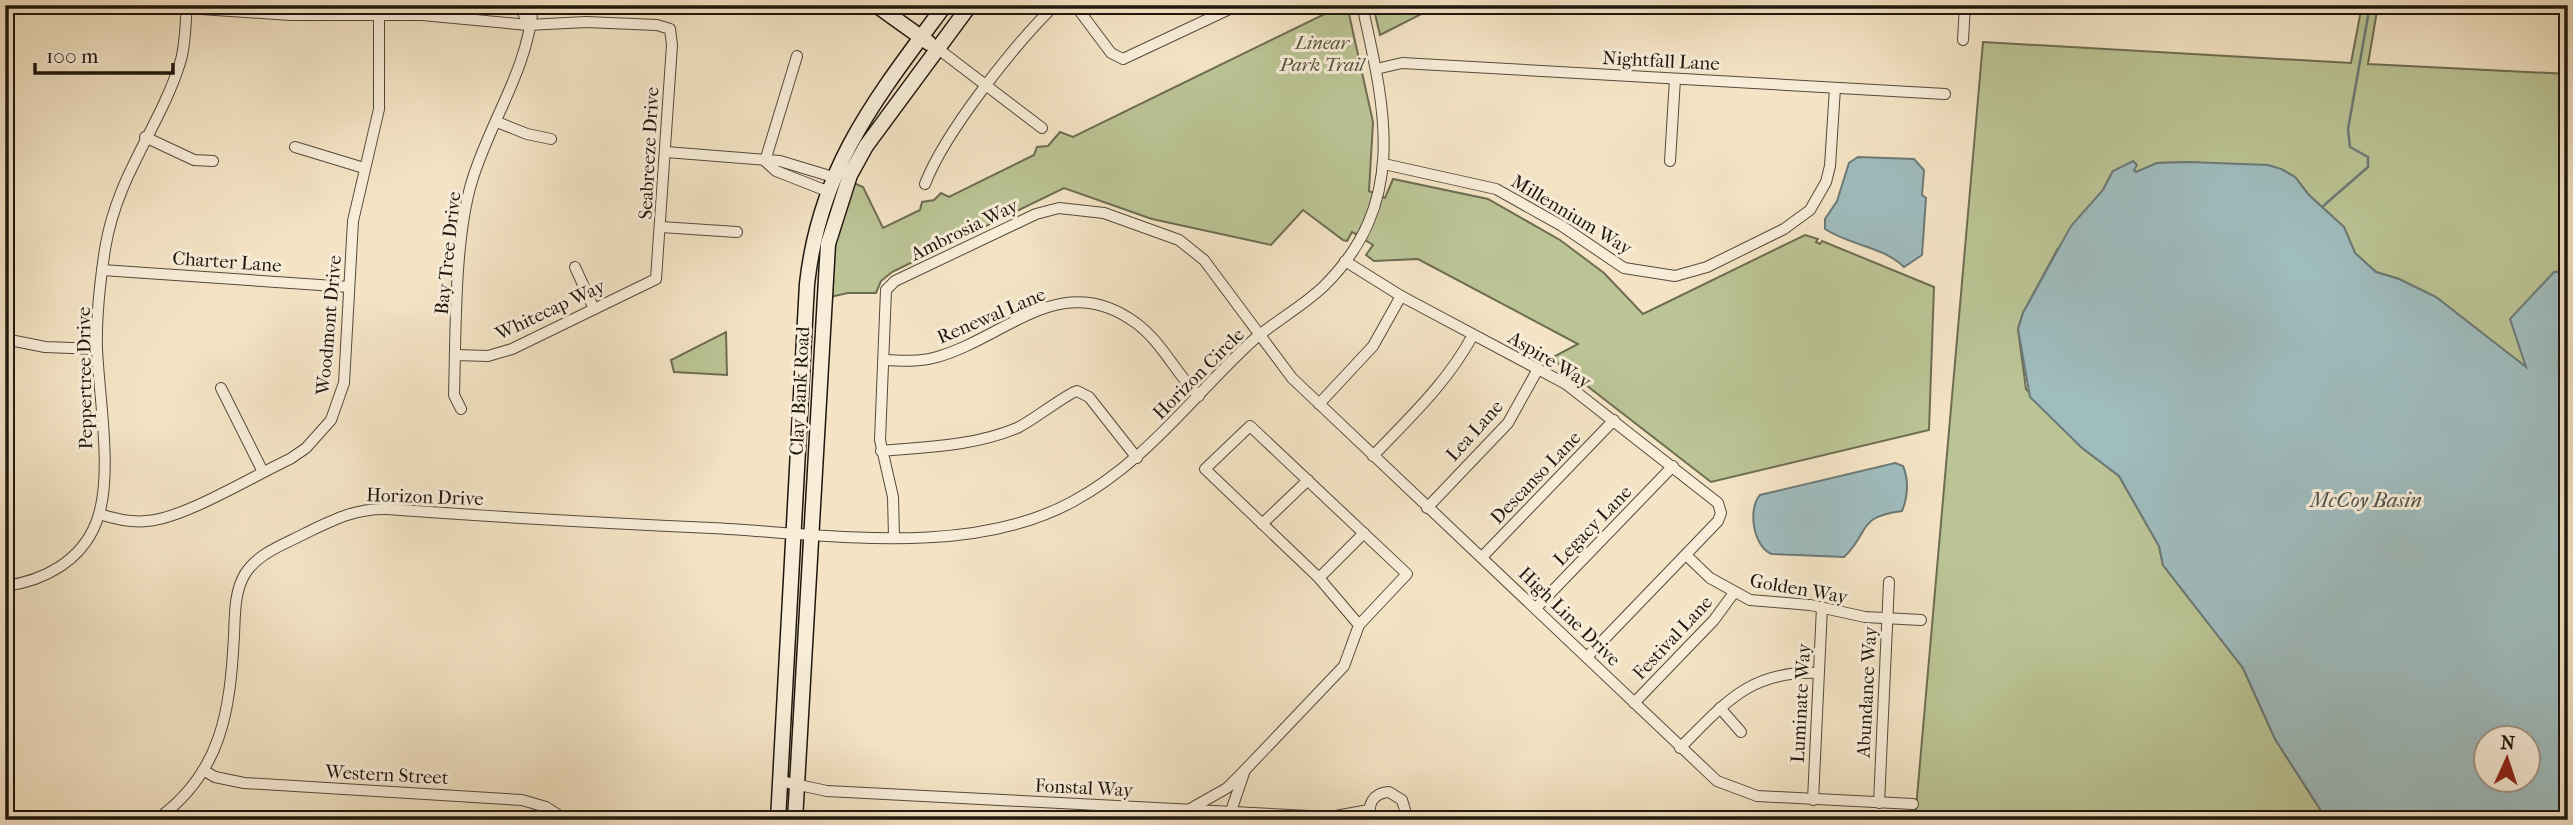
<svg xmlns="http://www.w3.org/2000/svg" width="2573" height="825" font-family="'IM FELL French Canon',serif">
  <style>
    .green { fill: #bbc495; stroke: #6d6d52; stroke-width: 2 }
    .water { fill: #9fbcbe; stroke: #6c7a78; stroke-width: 2; fill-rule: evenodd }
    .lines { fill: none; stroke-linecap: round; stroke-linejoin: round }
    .stream { stroke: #6c7a78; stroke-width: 2.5 }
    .street-casing { stroke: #544a3c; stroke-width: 12 }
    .secondary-casing { stroke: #1f160e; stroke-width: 17 }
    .street { stroke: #f8edd9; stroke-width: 10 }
    .secondary { stroke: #f8edd9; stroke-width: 14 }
    .labels { text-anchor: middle; stroke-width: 6; stroke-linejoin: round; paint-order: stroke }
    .park-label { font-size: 19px; font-style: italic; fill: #56533d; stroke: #f8edd9 }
    .street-label { font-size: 19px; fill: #1f160e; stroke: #f8edd9 }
    .water-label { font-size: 21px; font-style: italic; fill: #4c504c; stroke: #f8edd9 }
  </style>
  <rect width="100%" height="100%" fill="#f4e4c5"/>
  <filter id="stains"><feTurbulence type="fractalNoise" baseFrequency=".00286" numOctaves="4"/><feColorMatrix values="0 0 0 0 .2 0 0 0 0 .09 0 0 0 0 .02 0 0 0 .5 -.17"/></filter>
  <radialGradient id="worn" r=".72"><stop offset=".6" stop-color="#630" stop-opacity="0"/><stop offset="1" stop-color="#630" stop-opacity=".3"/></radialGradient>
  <!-- green -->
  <g class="green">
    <path d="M1343,5H1347L1373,122L1369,191L1385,198L1393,179L1488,199L1560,240L1604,273L1643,314L1805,235L1818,239L1816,242L1820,244L1822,241L1934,287L1929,430L1711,482L1555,361V356L1578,344L1418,259L1374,261L1366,255L1373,245L1352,232L1347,241L1343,240L1303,210L1271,245L1152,219L1064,188L892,272L881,281L876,293H848L830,297L836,235L854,183L863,187L883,228L920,210L922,202L934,200L941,193L949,197L1034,155L1037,147L1048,146L1060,132L1073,137Z"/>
    <path d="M1373,5H1506L1510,12L1435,7L1380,35Z"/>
    <path d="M2362,5H2378L2368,64L2568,74V271L2554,272L2527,368L2436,297L2399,279L2376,272L2355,253L2344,227L2309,195L2295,177L2281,169L2189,162L2157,163L2137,172L2113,171L2103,190L2057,250L2023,313L2018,329L2026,389L2081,447L2119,476L2159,546L2163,565L2243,668L2275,739L2327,820H1915L1983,42L2351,63Z"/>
    <path d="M726,332L727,375L674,372L671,360Z"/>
  </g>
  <!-- water -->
  <g class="water">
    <path d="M1858,157L1914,159L1924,170L1922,195L1926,198L1922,255L1904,267C1882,246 1851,246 1825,229V219L1837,201L1849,163Z"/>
    <path d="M2133,161L2137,165L2134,170L2136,172L2157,163L2189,162L2268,165L2281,169L2295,177L2309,195L2344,227L2355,253L2376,272L2399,279L2436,297L2526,367L2510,319L2554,272L2568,271V820H2327L2275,739L2243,668L2163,565L2159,546L2119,476L2081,447L2030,397L2018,329L2023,313L2071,226L2103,190L2113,171ZM2486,738H2528V780H2486Z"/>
    <path d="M1895,463L1903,466C1909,480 1908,497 1902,511C1856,517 1871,531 1844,557L1772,554C1754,548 1747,510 1760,495Z"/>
  </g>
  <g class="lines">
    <!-- stream -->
    <path class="stream" d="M2322,207L2368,167V157L2350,147L2348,129L2370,5"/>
    <!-- street casing -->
    <g class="street-casing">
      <g id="street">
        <path d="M520,5L528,25"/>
        <path d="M1075,5L1111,53L1123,59L1238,5"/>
        <path d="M186,8L291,15H422L528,25L586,22L657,25L670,29L672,45L656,279L512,349L488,356L455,355"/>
        <path d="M1963,40L1965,5"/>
        <path d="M937,48L1042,128"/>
        <path d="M1376,69L1402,63L1945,94"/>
        <path d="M497,122L527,134L551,139"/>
        <path d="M145,137L194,160L213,161"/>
        <path d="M295,147L364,168"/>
        <path d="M666,152L780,161L833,177"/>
        <path d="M765,161L797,56"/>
        <path d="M765,161L776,171L827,191"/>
        <path d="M1670,161L1675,79"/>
        <path d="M1384,164L1496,189L1562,226L1624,268L1675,276L1707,267L1784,229L1810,210L1826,182L1830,166L1835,88"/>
        <path d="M925,184C945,132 1015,44 1055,5"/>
        <path d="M661,227L737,232"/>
        <path d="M1345,261L1401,296L1566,384L1718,503L1721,513L1718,521L1587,657"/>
        <path d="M575,267L594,309"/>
        <path d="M102,270L349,287"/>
        <path d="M5,339L45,347L97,349"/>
        <path d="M884,360C901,361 920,362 937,357C1007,337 1061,268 1136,323C1162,342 1176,374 1199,396"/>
        <path d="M221,388L263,472"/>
        <path d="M1319,404L1373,346L1401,296"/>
        <path d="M461,409L454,395C456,332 454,240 472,181C490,121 528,70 533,5"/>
        <path d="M881,451C927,447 974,446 1017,428C1034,420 1066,394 1077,391L1089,397L1137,458"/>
        <path d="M1373,456C1410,417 1447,383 1473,335"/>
        <path d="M1427,508L1508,423L1538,369"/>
        <path d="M99,514C115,519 131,523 147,521C183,519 253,476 290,459L306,448L331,420L344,383L353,221L379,109V14"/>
        <path d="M1262,524L1308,480"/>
        <path d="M894,537L893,497L880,440L886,290L895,281L1036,214L1059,208L1104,213L1179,240L1204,260L1292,378L1717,781L1757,796L1913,804"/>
        <path d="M1686,555L1710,578L1750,600L1810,605L1865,617L1921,620"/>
        <path d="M1482,557L1614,420"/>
        <path d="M1319,578L1364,533"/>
        <path d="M5,586C44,581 81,561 96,523C114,479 99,398 97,349C96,316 100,282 105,249C117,175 159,129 180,63C186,45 185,24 187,5"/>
        <path d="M1536,608L1673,466"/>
        <path d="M1634,703L1714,620L1733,594"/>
        <path d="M1720,708L1741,732"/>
        <path d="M1680,748C1725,703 1750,670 1818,673"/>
        <path d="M203,770L215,777L244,783L522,800L546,807L566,820"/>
        <path d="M1245,770L1344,666L1359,625L1407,574L1250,426L1205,469L1319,578L1359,625"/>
        <path d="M780,781L827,791L1330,817L1369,810"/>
        <path d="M1813,800L1822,607"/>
        <path d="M1879,803L1889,582"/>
        <path d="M1190,809L1227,788L1245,770L1231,811"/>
        <path d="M156,820C222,773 230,711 234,636C235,616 234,592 245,574C258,553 285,544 306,533C333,520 356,508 387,509C495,517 604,523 712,528C827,534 968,558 1072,502C1145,463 1191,398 1250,343C1273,322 1301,308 1324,286C1409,202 1385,108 1362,5"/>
        <path d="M1372,820C1366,805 1373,793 1389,792L1402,800L1405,810L1402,820"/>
      </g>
    </g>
    <!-- secondary casing -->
    <g class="secondary-casing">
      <g id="secondary">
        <path d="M876,5L929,43"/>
        <path d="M778,820L807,284C820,166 877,97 945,5"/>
        <path d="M795,820L828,244L850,175L866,146L970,5"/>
      </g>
    </g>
    <!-- street -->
    <use href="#street" class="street"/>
    <!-- secondary -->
    <use href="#secondary" class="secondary"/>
  </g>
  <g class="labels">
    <!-- park labels -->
    <g class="park-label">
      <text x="1322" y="49">Linear<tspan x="1322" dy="22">Park Trail</tspan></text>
    </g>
    <!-- street labels -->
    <g class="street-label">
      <text transform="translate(1661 60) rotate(3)" y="7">Nightfall Lane</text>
      <text transform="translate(648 153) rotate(-87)" y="7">Seabreeze Drive</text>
      <text transform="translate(1572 214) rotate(31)" y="7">Millennium Way</text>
      <text transform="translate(964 229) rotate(-26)" y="7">Ambrosia Way</text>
      <text transform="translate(447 253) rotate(-84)" y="7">Bay Tree Drive</text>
      <text transform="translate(227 261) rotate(4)" y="7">Charter Lane</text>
      <text transform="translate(550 309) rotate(-25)" y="7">Whitecap Way</text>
      <text transform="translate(991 315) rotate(-23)" y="7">Renewal Lane</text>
      <text transform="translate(328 325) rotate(-85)" y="7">Woodmont Drive</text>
      <text transform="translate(1550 359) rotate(31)" y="7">Aspire Way</text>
      <text transform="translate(1198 373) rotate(-45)" y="7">Horizon Circle</text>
      <text transform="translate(84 378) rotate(-91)" y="7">Peppertree Drive</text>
      <text transform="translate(799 391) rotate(-87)" y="7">Clay Bank Road</text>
      <text transform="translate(1474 430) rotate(-48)" y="7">Lea Lane</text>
      <text transform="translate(1535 477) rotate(-46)" y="7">Descanso Lane</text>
      <text transform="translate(425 496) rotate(2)" y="7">Horizon Drive</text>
      <text transform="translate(1592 525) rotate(-46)" y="7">Legacy Lane</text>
      <text transform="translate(1799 588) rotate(10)" y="7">Golden Way</text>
      <text transform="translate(1570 616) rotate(44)" y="7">High Line Drive</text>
      <text transform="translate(1672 637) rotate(-47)" y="7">Festival Lane</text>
      <text transform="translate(1866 692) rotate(-87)" y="7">Abundance Way</text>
      <text transform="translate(1800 703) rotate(-87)" y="7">Luminate Way</text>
      <text transform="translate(387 774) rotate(3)" y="7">Western Street</text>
      <text transform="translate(1084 787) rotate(3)" y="7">Fonstal Way</text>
    </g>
    <!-- water labels -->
    <g class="water-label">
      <text x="2366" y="507">McCoy Basin</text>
    </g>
  </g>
  <!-- margin -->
  <rect width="2573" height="825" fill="none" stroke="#f4e4c5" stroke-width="28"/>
  <rect x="7" y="7" width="2559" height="811" fill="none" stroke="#1f160e" stroke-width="3.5"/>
  <rect x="14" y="14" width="2545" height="797" fill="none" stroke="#1f160e" stroke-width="2"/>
  <!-- north arrow -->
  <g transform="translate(2507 759) rotate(3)"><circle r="33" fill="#f8edd9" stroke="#a19788" stroke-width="2"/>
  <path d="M0-5L12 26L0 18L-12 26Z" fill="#8f2418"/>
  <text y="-10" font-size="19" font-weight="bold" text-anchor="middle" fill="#1f160e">N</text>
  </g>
  <!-- scale -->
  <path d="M35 63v10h138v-10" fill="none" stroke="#1f160e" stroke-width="3.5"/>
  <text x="46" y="63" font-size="21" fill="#1f160e" stroke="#f8edd9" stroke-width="5" paint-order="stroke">100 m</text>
  <rect width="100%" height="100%" filter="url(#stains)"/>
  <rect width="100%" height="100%" fill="url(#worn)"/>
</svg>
